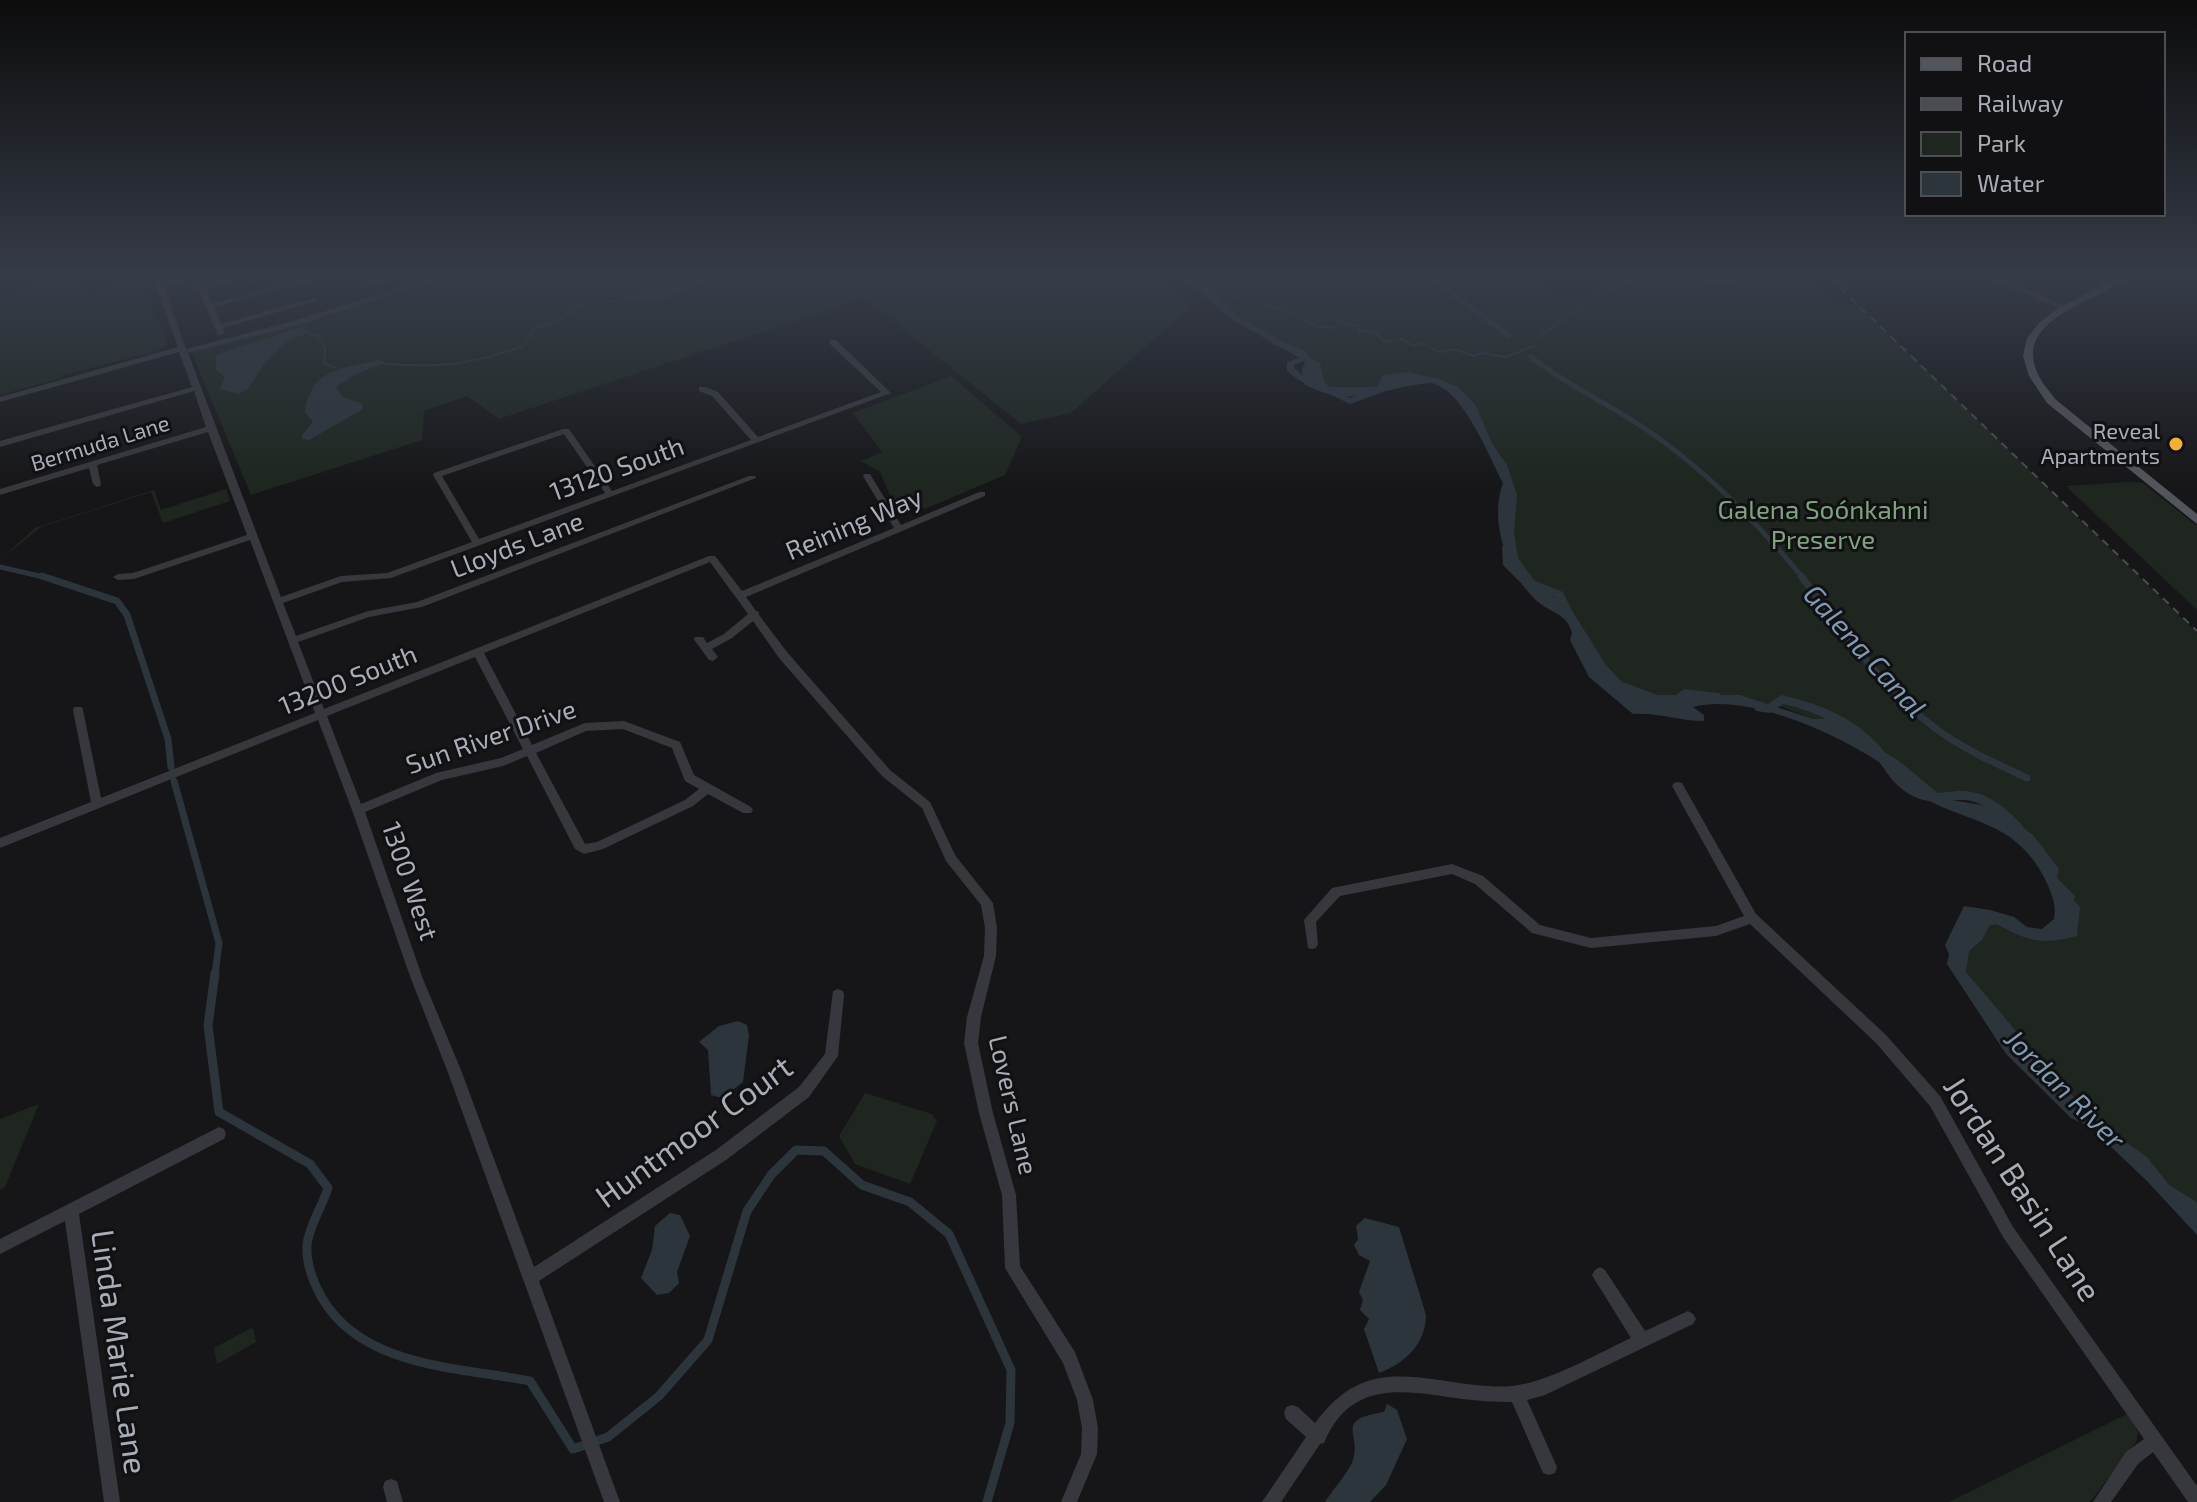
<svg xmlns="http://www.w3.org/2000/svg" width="2197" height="1502" font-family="'Exo 2',sans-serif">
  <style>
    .green { fill: #1e261f }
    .water { fill: #2c353c }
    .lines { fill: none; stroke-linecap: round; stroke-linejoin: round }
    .stream { stroke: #2c353c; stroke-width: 2 }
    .canal-far2 { stroke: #2c353c; stroke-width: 5 }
    .canal-far1 { stroke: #2c353c; stroke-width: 7 }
    .canal { stroke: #2c353c; stroke-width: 9 }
    .river { fill: #2c353c; fill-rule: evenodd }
    .minor { fill: #37383d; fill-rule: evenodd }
    .major { fill: #53555c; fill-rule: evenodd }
    .rail { stroke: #4a4c52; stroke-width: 2; stroke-dasharray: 8 6; stroke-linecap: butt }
    .poi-dot { fill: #f2b134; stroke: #111113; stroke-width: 3 }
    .labels { text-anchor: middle; stroke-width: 6; stroke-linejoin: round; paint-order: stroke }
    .far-poi-label { font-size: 22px; fill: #a8adb8; stroke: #111113; text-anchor: end }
    .far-street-label { font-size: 22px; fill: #a8adb8; stroke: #111113 }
    .street-label { font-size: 26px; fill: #a8adb8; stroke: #111113 }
    .park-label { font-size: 26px; fill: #7fa381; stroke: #111113 }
    .water-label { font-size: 28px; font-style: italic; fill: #7f9bb3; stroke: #111113 }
    .near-street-label { font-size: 32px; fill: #a8adb8; stroke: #111113 }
  </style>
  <rect width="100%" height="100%" fill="#161618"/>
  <!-- green -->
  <g class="green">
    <path d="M69,278L75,297L71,278L78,279L77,288L87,291L146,279L156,322L161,323L168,344L161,350L62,375V378L0,395V294Z"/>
    <path d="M444,278H1162L1189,308L1071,413L1021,424L865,298L828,310L827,315L819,313L499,419L467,396L424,411L422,440L251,495L191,351L285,328Z"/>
    <path d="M1193,278H1530L1576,301L1611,278H1810L1843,310L1857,303L2197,633V1213L2033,1062L1956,959L1994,916L2037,936L2068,916L2058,888L1995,810L1968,800L1945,799L1828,718L1813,719L1780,706L1704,694L1682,698L1625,693L1588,642L1536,584L1528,581L1511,549L1514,490L1462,393L1427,377L1375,390H1334L1320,383L1303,353L1237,318Z"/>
    <path d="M951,376L1022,437L1005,475L925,509L892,500L880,472L861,461L882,452L853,413Z"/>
    <path d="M2128,482L2143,483L2197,526V610L2066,486Z"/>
    <path d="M226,489L230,501L163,523L151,492L41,527L0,560L35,528L154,490L161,510Z"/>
    <path d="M865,1093L932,1114L937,1121L910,1184L855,1164L839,1136Z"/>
    <path d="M39,1104L5,1187L0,1190V1119Z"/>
    <path d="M253,1327L256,1342L217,1364L214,1348Z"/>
    <path d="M2129,1413L2138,1433L2136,1442L2090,1502H1949Z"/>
  </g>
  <!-- water -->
  <g class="water">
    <path d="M658,278H713L656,303L619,301Z"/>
    <path d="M1184,278H1200L1237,315L1320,363L1324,382L1330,387H1377L1383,375L1408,372L1439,379L1458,387L1475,404L1493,445L1507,465L1517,495L1514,532L1518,558L1539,587L1571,609L1606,665L1622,682L1658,695H1740L1813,719L1830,718L1899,761L1945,799L1982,805L2021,826L2033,835L2059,869L2057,878L2075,896L2074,901L2080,907L2077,936C2039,945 2031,942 1996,924L1989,926L1982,940L1969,951L1966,972L2064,1088L2113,1133L2147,1157L2169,1185L2197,1202V1235L2147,1181L2090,1127L2071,1118L2006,1054L1947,964L1949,954L1945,945L1964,906L1990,910L2014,917L2027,927L2042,929L2054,919C2057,905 2051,892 2045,879C2014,819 1970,825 1918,795C1904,787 1896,773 1882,764C1836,733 1748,693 1693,707L1704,715V721C1680,721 1656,712 1633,714L1589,677L1570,640L1572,633C1567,613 1550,613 1537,601C1506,573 1489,520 1503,483C1489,456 1462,388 1431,383C1384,386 1352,411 1304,384L1302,370L1305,361L1231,319Z"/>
    <path d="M301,327L310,332L289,340L266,361L248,389L238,394L220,389L225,377L216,370V355Z"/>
    <path d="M378,360L387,362L356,374L336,387L343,397L362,404L363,409L309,440L302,439V435L313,422L305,412C311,368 343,369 378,360Z"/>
    <path d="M738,1021L747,1025L749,1035L743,1082L722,1098L711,1095L708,1050L699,1042L719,1026Z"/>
    <path d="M670,1213L680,1215L690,1236L677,1272L679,1283L669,1293L657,1295L641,1278L652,1250L655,1226Z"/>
    <path d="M1365,1218L1399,1227L1426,1315C1426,1344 1404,1364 1379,1373L1364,1329L1369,1319L1360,1310L1363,1300L1359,1292L1370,1261L1359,1255L1354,1245L1358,1239L1356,1226Z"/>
    <path d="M1387,1404L1397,1410L1407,1439L1386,1485L1370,1502H1325C1332,1491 1350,1470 1353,1460C1362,1433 1333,1420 1384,1412Z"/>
  </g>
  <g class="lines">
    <!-- stream -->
    <g class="stream">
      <path d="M1673,278L1727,282L1735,278"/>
      <path d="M1745,278H1752"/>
      <path d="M1764,278H1770"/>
      <path d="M1214,291L1277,308L1317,326L1335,328L1339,322L1360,326L1359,331L1375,332L1385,342L1401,339L1414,346L1423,343L1439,352L1455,349L1473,356L1483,353L1506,357L1534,346"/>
      <path d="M308,334L319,336L325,348L324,363L336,368"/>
      <path d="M1538,338L1599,293L1637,278"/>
      <path d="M386,364C442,368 471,364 524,346L533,329L557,321L585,303L619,301"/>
    </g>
    <!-- canal-far2 -->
    <g class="canal-far2">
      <path d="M1432,278L1509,336"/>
      <path d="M1531,357C1565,384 1605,402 1641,426C1703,467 1756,521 1803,578"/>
      <path d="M0,567L48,578"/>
    </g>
    <!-- canal-far1 -->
    <g class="canal-far1">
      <path d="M42,576L117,601L127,615L168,739L171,767"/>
      <path d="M1801,576C1842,628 1881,688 1935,728C1963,749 1995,763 2027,778"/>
      <path d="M174,781L219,943L215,975"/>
    </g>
    <!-- canal -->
    <path class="canal" d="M215,973L208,1026L219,1112L310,1164L328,1188C322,1207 309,1226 307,1245C306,1264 313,1282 322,1298C363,1368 459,1367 530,1381L573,1449L608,1437L659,1396L708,1340L747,1211L771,1175L796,1150L824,1151L862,1185L910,1202L949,1234L1011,1370L1010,1423L987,1502"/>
    <!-- river -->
    <g class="river">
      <path d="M1272,340H1278L1306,351L1308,359L1294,365V368L1302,375L1318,381V385C1306,386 1296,379 1287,371V362L1299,358V354L1272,344Z"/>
      <path d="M1380,387L1384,390L1383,392L1350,404L1327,393L1331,390L1350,398Z"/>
      <path d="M1507,544L1512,547V562L1528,578L1563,592L1574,615L1573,618H1565L1555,597L1520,582L1503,565L1502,547Z"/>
      <path d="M1684,689L1719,693L1725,697L1719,701L1686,697L1672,710H1664L1662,707L1664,704Z"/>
      <path d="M1781,695C1815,702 1850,716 1875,741C1893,759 1897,777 1922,789C1934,795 1946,792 1959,791C1986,790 2005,807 2022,825L2024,829L2022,833H2014C2003,821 1991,807 1975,802C1955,796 1937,807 1915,797C1892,786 1888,772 1873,754C1851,728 1816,711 1783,704L1770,713L1756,711L1754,708L1760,704H1768Z"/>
    </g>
    <!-- minor -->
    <g class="minor">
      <path d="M153,278H161L162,282L178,278H190L164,286L186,349L293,321L431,278H442L299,325L188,353L281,597L341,576L387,573L472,542L433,475L434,473L563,429H569L612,491L751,440L712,396L699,391V387H705L718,392L758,437L881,392L830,344V340H836L891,393L391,578L342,582L283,603L296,636L368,611L417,602L749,476H755L756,478L422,607L369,617L298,642L324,709L709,556H715L742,591L894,528L863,476L864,474H870L901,525L979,492H985V496L746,597L756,611L759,612V615L787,652L890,770L930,802L955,855L993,903L997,928L996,956L981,1017L978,1043L993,1113L1016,1195L1020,1266L1075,1352L1093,1400L1098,1428L1097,1454L1077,1502H1061L1081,1454L1082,1428L1077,1400L1063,1363L1005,1268L1002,1195L979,1113L964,1043L967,1017L984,956L985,928L981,905L946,861L922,808L882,776L779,658L753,621L732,638L712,649L718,657L713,661L709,660L695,641L694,639L695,637H703L707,643L724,634L748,614L710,562L484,653L532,745L585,723L624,721L680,742L694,775L751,807L753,810L751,813H743L708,794L693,806L603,849L584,854L575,849L527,756L503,766L442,780L365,812L423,979L461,1070L534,1267L716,1150L799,1087L825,1054L833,991L838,989L843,991L844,995L838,1056L809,1097L726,1160L539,1281L620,1502H604L447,1070L411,979L352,810L318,720L0,848V838L91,802L73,710L74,707H82L83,710L101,798L315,713L250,540L134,579L118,580L113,577L118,574L133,573L247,535L208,432L97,465L101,484L100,486L97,487L93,484L89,468L0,495V489L206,427L194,391L0,447V441L192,387L179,352L0,402V397L178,347ZM564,434L605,493L479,539L442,476ZM475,657L523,749L501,758L436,773L361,804L327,716ZM623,729L672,748L685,781L699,789L685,800L597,842L585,844L536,753L586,731Z"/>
      <path d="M194,278H202L204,284L229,278H241L206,288L212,303L305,279L309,281L214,307L221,324L315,298L319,300L223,328L225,333L221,335H218L214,327Z"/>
      <path d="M384,278H396L363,288L359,286Z"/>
      <path d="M1989,278H1999L2073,309L2066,311Z"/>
      <path d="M1678,782L1682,783L1756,914L1886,1035L1940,1096L2013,1227L2197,1486V1502H2188L2153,1452L2138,1464L2111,1502H2093L2126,1452L2144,1439L2003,1237L1930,1106L1876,1043L1750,924L1716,936L1591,948L1532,933L1475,884L1452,874L1340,896L1316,922L1318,944L1316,948L1312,949L1308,948L1304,920L1332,888L1452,864L1483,876L1540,925L1591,938L1716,926L1744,916L1672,786L1674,783Z"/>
      <path d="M219,1127L224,1129L226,1134L224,1139L79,1214L120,1502H104L65,1221L0,1254V1239Z"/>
      <path d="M1600,1267L1605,1270L1645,1331L1688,1311L1693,1314L1696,1319L1693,1324L1545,1395L1527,1400L1557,1467L1555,1473L1549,1475L1543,1473L1512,1402C1495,1402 1479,1401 1462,1399C1406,1391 1351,1378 1324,1443L1320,1444L1281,1502H1262L1306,1437L1286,1419L1284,1413L1286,1407L1292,1405L1298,1407L1315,1423C1362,1359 1408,1377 1475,1385C1489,1386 1504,1388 1518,1385C1553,1380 1598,1353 1631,1338L1595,1280L1592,1275L1595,1270Z"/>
      <path d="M391,1479L397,1481L403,1502H387L383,1487L385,1481Z"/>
    </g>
    <!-- major -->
    <path class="major" d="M2116,278H2128C2096,302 2008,320 2040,378C2044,385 2050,392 2055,399L2197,514V524L2047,403L2029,376L2023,356L2027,338L2040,322L2057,309Z"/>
    <!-- rail -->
    <path class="rail" d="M1830,278L2197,631"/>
  </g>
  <!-- sky -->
  <linearGradient id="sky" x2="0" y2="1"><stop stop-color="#0c0c0d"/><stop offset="0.57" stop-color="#363c48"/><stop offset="1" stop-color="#363c48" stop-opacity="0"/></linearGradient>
  <rect width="2197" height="488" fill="url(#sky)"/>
  <!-- markers -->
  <circle class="poi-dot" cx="2176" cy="444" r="8"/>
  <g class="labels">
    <!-- far-poi labels -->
    <g class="far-poi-label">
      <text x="2160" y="439">Reveal<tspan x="2160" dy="25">Apartments</tspan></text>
    </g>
    <!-- far-street labels -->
    <g class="far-street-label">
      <text transform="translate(100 443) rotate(-17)" y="8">Bermuda Lane</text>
    </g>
    <!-- street labels -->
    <g class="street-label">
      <text transform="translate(617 469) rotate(-20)" y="9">13120 South</text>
      <text transform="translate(854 524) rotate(-23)" y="9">Reining Way</text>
      <text transform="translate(517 545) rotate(-21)" y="9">Lloyds Lane</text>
      <text transform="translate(348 680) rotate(-22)" y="9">13200 South</text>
      <text transform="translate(491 737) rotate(-19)" y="9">Sun River Drive</text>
      <text transform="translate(410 881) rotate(71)" y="9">1300 West</text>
      <text transform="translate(1013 1105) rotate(77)" y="9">Lovers Lane</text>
    </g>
    <!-- park labels -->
    <g class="park-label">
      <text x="1823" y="519">Galena Soónkahni<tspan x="1823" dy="30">Preserve</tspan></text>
    </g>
    <!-- water labels -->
    <g class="water-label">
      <text transform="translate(1865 651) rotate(48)" y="10">Galena Canal</text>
      <text transform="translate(2065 1089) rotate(45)" y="10">Jordan River</text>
    </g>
    <!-- near-street labels -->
    <g class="near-street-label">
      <text transform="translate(694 1132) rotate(-36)" y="11">Huntmoor Court</text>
      <text transform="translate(2022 1189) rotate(57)" y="11">Jordan Basin Lane</text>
      <text transform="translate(119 1352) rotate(82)" y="11">Linda Marie Lane</text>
    </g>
  </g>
  <!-- legend -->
  <rect x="1905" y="32" width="260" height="184" fill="#111113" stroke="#4d4f55" stroke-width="2"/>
  <rect x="1921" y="58" width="40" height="12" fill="#53555c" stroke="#4d4f55" stroke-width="2"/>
  <text x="1977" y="72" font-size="24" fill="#a8adb8">Road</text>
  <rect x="1921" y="98" width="40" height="12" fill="#4a4c52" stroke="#4d4f55" stroke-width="2"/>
  <text x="1977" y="112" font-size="24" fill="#a8adb8">Railway</text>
  <rect x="1921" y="132" width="40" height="24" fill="#1e261f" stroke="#4d4f55" stroke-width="2"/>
  <text x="1977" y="152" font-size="24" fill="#a8adb8">Park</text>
  <rect x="1921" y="172" width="40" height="24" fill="#2c353c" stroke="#4d4f55" stroke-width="2"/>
  <text x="1977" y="192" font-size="24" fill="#a8adb8">Water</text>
</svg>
